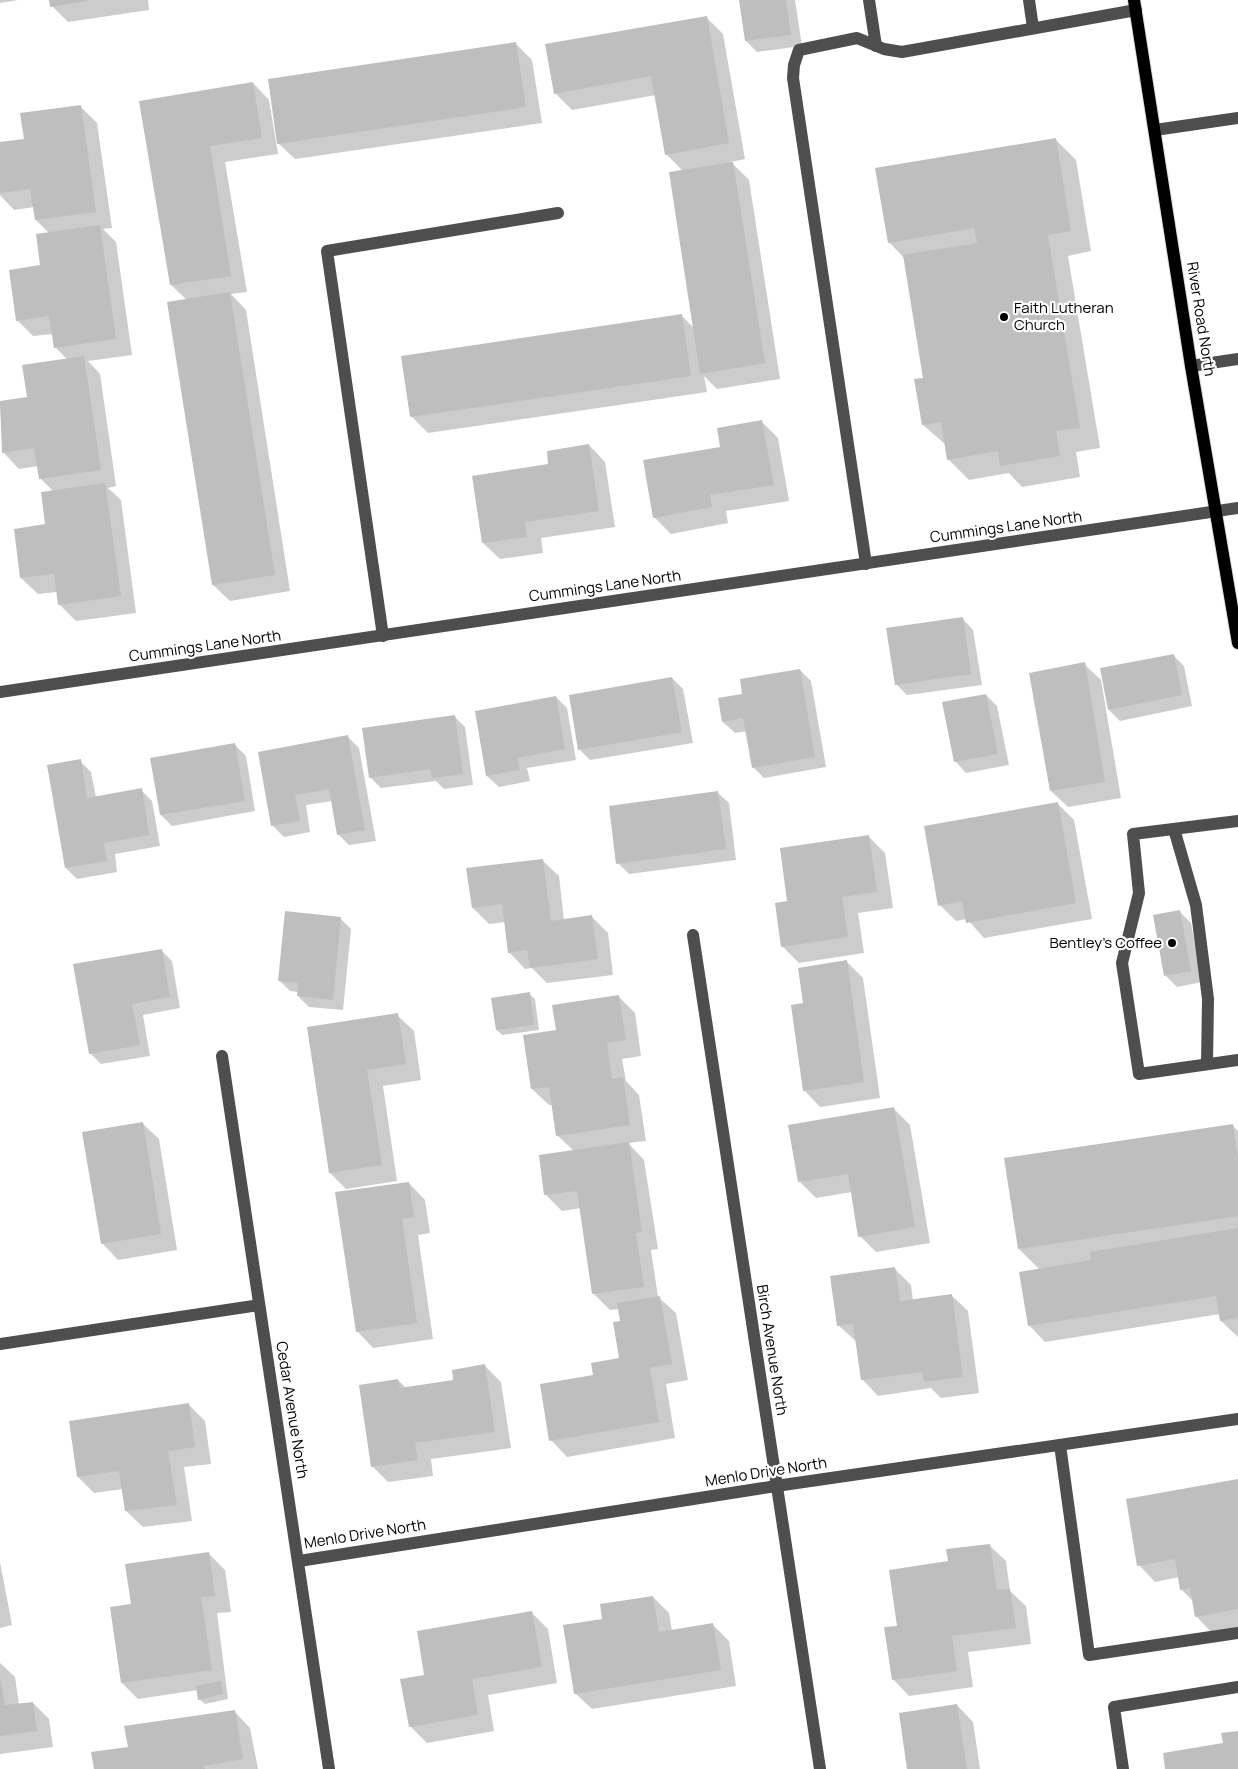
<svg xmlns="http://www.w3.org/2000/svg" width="1238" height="1769" font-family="Manrope,sans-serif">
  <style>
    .shadow { fill: #0003 }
    .building { fill: #bebebe }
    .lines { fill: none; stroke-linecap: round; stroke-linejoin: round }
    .major-casing { stroke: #dbdbdb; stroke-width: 14 }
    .minor { stroke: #4e4e4e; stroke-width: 12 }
    .major { stroke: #000; stroke-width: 12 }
    .poi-dot { fill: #000; stroke: #fff; stroke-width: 2 }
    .labels { text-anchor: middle; stroke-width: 4.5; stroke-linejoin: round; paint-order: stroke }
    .poi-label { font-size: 15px; fill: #000; stroke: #fff; text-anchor: start }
    .street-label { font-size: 15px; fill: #000; stroke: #fff }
  </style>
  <rect width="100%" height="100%" fill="#fff"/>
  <!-- shadow -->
  <g class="shadow">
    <path d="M0,0H18L0,3Z"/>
    <path d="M51,0H148L149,10L68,22L52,6Z"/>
    <path d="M741,0H795L802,46L757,52L746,41Z"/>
    <path d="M706,17L723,34L745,159L731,162L749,180L780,379L717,389L704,376L707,392L428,433L412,417L403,357L681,315L694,328L683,171L666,154L656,95L572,110L555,93Z"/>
    <path d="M516,44L532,60L542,123L295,159L278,143Z"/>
    <path d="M253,83L269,100L278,154L225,162L247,292L231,294L246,310L290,591L230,601L213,585L187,300L171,285L140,103Z"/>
    <path d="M80,106L97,123L112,228L103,229L116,242L132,355L88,361L100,374L116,486L108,488L121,500L136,613L76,621L59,604L57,592L38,594L21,578L15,530L47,525L53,491L40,478L38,466L19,469L3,452L0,402L28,398L68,360L55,347L53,334L33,336L17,320L42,266L49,233L36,220L34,207L14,210L0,195V143L25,140Z"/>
    <path d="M1055,139L1076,160L1091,251L1068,256L1100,448L1076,452L1080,477L1022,487L1009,473L969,480L948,459L946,445L923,425L925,379L905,259L889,242Z"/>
    <path d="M762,422L778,438L789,501L726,511L728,523L671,534L654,517L722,448Z"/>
    <path d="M589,445L605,462L615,527L541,538L543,553L500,559L483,543L550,465Z"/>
    <path d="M962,618L973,630L982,685L907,695L896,684Z"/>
    <path d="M1173,655L1184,666L1192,706L1120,721L1109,710Z"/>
    <path d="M1084,664L1101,680L1121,798L1068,807L1051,791Z"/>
    <path d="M800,670L811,681L826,767L764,778L753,767L747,731L735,733L723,722L719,699L743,695Z"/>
    <path d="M672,678L683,689L693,743L590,760L579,749Z"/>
    <path d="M986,695L997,706L1009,765L966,773L955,761Z"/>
    <path d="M556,697L567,708L576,760L527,768L530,781L499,787L487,776Z"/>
    <path d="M454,716L465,727L473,785L444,789L436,781L381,788L370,777Z"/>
    <path d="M348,737L359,748L376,841L349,845L338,834L332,801L306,805L310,832L284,837L273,826L260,753Z"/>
    <path d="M235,745L246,756L255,811L172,826L161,815L152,759Z"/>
    <path d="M80,761L91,772L96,797L141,790L152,801L160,846L115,854L117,872L77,879L66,868Z"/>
    <path d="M717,792L729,803L736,860L629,874L618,863Z"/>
    <path d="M1058,804L1074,820L1092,919L984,938L967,919L956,921L940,905Z"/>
    <path d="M868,836L885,853L893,908L858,913L864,953L799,963L782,946L789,902Z"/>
    <path d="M542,860L559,876L564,920L592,917L608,933L613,975L547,983L532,968L525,969L509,952L505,922L489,924L473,908Z"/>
    <path d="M1180,912L1191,923L1202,982L1177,987L1166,976Z"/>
    <path d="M340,918L351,929L343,1010L309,1007L298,996V992L290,991L279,980Z"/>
    <path d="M161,950L172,961L180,1008L143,1015L150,1056L101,1064L90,1053Z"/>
    <path d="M847,962L863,978L880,1098L820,1107L804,1090L805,1004Z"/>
    <path d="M529,994L535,999L539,1030L502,1035L497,1030L493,999Z"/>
    <path d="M619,997L635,1013L641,1056L622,1059L626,1081L639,1095L646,1141L628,1143L644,1160L658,1249L651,1250L658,1297L676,1313L688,1380L666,1384L675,1438L567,1457L551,1440L594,1376L621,1359V1322L619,1309L610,1310L594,1294L581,1208L562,1211L545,1194L574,1151L557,1135L553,1105H549L532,1089L525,1036L558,1031Z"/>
    <path d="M397,1015L414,1031L421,1080L383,1086L397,1181L346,1189L330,1173L308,1028Z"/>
    <path d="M893,1108L910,1125L930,1243L876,1252L860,1236L852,1192L816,1198L800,1182Z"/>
    <path d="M142,1123L159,1139L177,1250L118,1260L102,1243Z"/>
    <path d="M1232,1125L1238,1131V1337L1221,1321L1220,1314L1045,1342L1029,1325L1040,1270L1019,1249Z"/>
    <path d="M409,1183L425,1200L430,1233L418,1235L433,1339L373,1348L357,1331Z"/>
    <path d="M894,1268L911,1285L913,1301L951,1295L968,1311L979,1393L941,1398L931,1388L878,1396L862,1379L857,1342L839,1326Z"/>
    <path d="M485,1366L501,1382L511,1448L431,1459L433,1476L388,1482L372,1466L398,1380L406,1388L455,1381Z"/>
    <path d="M189,1405L205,1421L211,1464L184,1467L192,1521L143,1527L126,1511L123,1489L94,1493L78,1477Z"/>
    <path d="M1238,1480V1628L1212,1633L1196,1616L1193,1601L1181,1589L1179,1577L1155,1582L1139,1565Z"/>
    <path d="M989,1545L1006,1561L1010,1591L1026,1606L1031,1644L968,1652L973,1687L909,1696L893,1679L898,1627L949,1562Z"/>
    <path d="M209,1554L225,1570L231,1612L217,1613L228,1699L205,1704L199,1699L198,1690L138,1699L122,1683L132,1605Z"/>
    <path d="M0,1562L12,1625L0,1628Z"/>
    <path d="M653,1597L669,1613L672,1631L713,1625L729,1641L736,1686L592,1709L575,1693L604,1620Z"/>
    <path d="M532,1613L548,1629L557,1683L488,1695L494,1731L427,1743L410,1726L425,1676Z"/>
    <path d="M0,1663L15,1677L19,1705L33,1703L49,1719L53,1747L0,1754Z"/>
    <path d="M957,1705L973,1722L980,1769H909Z"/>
    <path d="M234,1711L250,1728L258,1769H95L129,1748Z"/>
  </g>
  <!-- building -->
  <g class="building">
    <path d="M49,0H86L87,1L50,7Z"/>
    <path d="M739,0H786L791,35L745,41Z"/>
    <path d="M707,16L729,143L665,155L651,76L554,94L545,44Z"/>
    <path d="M516,42L526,107L277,144L268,79Z"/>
    <path d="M253,82L262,138L210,146L231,276L170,285L139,101Z"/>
    <path d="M81,105L96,212L35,220L30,189L0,193V142L24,139L20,113Z"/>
    <path d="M1056,138L1071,231L1048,235L1080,428L1056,431L1060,456L1000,466L998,451L947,460L941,422L922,425L914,379L923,378L903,255L977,243L974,228L888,243L875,168Z"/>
    <path d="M733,162L765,363L700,374L669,172Z"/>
    <path d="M100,225L116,339L54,348L49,316L16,321L9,270L40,265L36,234Z"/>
    <path d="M230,292L275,575L212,585L167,302Z"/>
    <path d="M682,314L691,376L410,417L401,356Z"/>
    <path d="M84,356L101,470L39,479L34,448L2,453L0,401L27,397L22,365Z"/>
    <path d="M762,420L774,485L710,495L712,507L653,518L643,460L720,447L717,428Z"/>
    <path d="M589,444L599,511L525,522L527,537L482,543L472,476L548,464L547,451Z"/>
    <path d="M105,483L121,596L58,605L54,574L20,578L14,529L45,524L41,492Z"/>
    <path d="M963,617L971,674L895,685L886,628Z"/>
    <path d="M1174,654L1182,695L1108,710L1100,668Z"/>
    <path d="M1085,662L1105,782L1050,791L1029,673Z"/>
    <path d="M800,669L815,757L752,768L743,718L722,722L718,698L742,694L740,679Z"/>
    <path d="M672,677L682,732L578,750L569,695Z"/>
    <path d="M986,694L998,754L954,762L942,702Z"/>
    <path d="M556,696L565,749L517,758L520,770L486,776L475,711Z"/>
    <path d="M455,715L463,774L432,778L430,769L369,778L362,728Z"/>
    <path d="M348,735L365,830L337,835L329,789L295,795L300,821L271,826L258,752Z"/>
    <path d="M235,743L245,801L160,815L150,758Z"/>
    <path d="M81,759L87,798L142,788L149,835L104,843L107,861L65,868L47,765Z"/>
    <path d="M718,791L726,849L616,864L609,806Z"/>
    <path d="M1058,802L1076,903L966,923L962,901L938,906L924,826Z"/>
    <path d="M869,835L877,892L842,897L848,937L781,947L775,903L787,901L780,848Z"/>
    <path d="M543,859L551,921L592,915L598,959L530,968L527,950L508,953L502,904L472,908L466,868Z"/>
    <path d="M1180,910L1191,971L1164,976L1153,915Z"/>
    <path d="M285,911L341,917L333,1000L297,996L298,983L278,981Z"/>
    <path d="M162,949L170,997L132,1004L140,1045L89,1054L73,964Z"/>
    <path d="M847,960L864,1082L803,1091L791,1005L803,1003L798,968Z"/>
    <path d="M530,992L534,1025L496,1030L491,998Z"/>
    <path d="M619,995L626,1040L607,1043L612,1079L623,1077L630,1125L556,1136L549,1087L531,1089L523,1035L556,1030L552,1005Z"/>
    <path d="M398,1013L406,1064L367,1070L382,1165L329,1173L307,1027Z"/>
    <path d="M894,1107L915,1227L858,1237L848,1174L798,1182L788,1125Z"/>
    <path d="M143,1122L161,1234L101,1244L82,1132Z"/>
    <path d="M1233,1124L1238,1159V1216L1018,1249L1004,1158Z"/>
    <path d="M629,1142L642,1232L636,1233L644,1287L592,1294L577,1191L544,1195L539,1155Z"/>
    <path d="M409,1182L414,1217L402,1219L417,1323L356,1332L335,1192Z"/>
    <path d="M1238,1228V1318L1220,1321L1216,1296L1028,1326L1019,1272L1091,1260L1090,1252Z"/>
    <path d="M895,1267L900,1301L952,1294L963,1377L924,1382L922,1372L861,1380L853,1324L837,1326L830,1276Z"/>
    <path d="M660,1296L672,1364L650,1368L659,1422L549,1441L540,1384L593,1375L591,1363L619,1358L613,1322L620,1321L617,1303Z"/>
    <path d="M485,1364L495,1432L415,1443L418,1460L371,1467L359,1385L398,1379L400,1388L453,1380L452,1370Z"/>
    <path d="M189,1403L195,1447L168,1451L177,1505L125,1511L119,1471L77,1477L69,1421Z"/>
    <path d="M1238,1479V1609L1195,1617L1190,1588L1180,1590L1175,1559L1137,1566L1126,1499Z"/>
    <path d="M990,1544L997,1590L1010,1589L1016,1628L952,1636L957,1671L892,1680L884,1627L897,1626L889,1570L948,1561L946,1549Z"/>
    <path d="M209,1552L215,1596L201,1597L212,1670L121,1683L110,1607L131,1604L125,1564Z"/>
    <path d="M653,1596L659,1632L713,1623L721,1670L574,1694L563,1625L602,1619L600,1604Z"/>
    <path d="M532,1611L542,1667L472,1679L478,1715L409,1727L400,1679L424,1675L417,1631Z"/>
    <path d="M0,1676L5,1705L33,1702L37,1731L0,1736Z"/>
    <path d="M221,1681L223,1694L198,1700L196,1686Z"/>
    <path d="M957,1704L967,1769H907L899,1713Z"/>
    <path d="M235,1710L243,1759L204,1766L205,1769H94L91,1752L128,1747L124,1726Z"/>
    <path d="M1238,1731V1769H1165L1163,1753L1223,1743L1221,1733Z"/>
  </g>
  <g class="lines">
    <!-- major casing -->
    <g class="major-casing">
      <path id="major" d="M1134,0L1191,366L1238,643"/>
    </g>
    <!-- minor -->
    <g class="minor">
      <path d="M869,0L876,46"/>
      <path d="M1029,0L1033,28"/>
      <path d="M1155,130L1238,118"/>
      <path d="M1191,366L1238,359"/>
      <path d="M866,564L793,78L794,65L799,50L857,38L884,49L902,52L1136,10"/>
      <path d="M383,636L327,251L558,213"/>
      <path d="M0,692L1238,508"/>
      <path d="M1238,821L1133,834L1139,893L1122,963L1139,1074L1238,1060"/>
      <path d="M1174,829L1196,905L1208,999L1207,1064"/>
      <path d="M693,935L820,1769"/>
      <path d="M222,1056L329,1769"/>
      <path d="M0,1344L259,1305"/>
      <path d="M1060,1445L1089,1655L1238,1633"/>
      <path d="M299,1561L776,1486L1238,1419"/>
      <path d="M1123,1769L1114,1707L1238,1687"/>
    </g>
    <!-- major -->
    <use href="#major" class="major"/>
  </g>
  <!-- markers -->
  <g class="poi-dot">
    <circle cx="1004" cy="317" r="5"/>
    <circle cx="1172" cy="943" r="5"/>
  </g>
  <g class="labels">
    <!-- poi labels -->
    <g class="poi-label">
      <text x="1014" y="313">Faith Lutheran<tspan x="1014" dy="17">Church</tspan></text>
      <text x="1162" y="948" text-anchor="end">Bentley's Coffee</text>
    </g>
    <!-- street labels -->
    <g class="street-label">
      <text transform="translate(1201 319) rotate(81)" y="5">River Road North</text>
      <text transform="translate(1006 527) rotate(-8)" y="5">Cummings Lane North</text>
      <text transform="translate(605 586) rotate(-8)" y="5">Cummings Lane North</text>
      <text transform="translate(205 646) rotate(-8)" y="5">Cummings Lane North</text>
      <text transform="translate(772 1350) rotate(81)" y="5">Birch Avenue North</text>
      <text transform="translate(292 1410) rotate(81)" y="5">Cedar Avenue North</text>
      <text transform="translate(766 1472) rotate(-9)" y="5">Menlo Drive North</text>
      <text transform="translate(365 1534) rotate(-9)" y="5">Menlo Drive North</text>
    </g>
  </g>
</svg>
